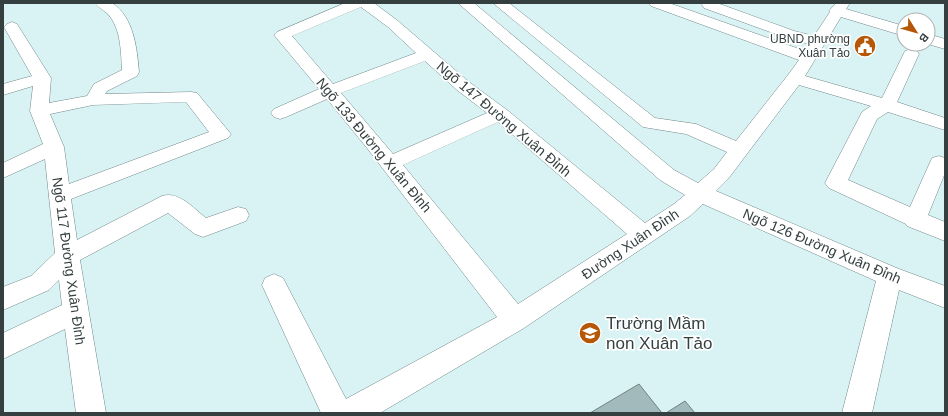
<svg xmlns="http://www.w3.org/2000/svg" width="948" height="416" font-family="Helvetica,sans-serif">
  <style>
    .building { fill: #a2babb; stroke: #718283 }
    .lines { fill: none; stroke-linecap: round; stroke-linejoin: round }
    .minor-casing { stroke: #718889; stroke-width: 1 }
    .minor { fill: #fff; fill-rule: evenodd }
    .labels { text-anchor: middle; stroke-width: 3.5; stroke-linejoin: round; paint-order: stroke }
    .far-poi-label { font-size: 12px; fill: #353f3f; stroke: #fff; text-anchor: end }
    .street-label { font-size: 14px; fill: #353f3f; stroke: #fff }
    .near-poi-label { font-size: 17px; fill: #353f3f; stroke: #fff; text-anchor: start }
  </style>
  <rect width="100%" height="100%" fill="#d9f2f3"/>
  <!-- building -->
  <g class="building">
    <path d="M639,384L662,413H590Z"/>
    <path d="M685,401L695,413H666Z"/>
  </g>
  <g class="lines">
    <!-- minor casing -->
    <g class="minor-casing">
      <g id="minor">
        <path d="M95,3H112C134,17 137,49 139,72L137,76L107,91L105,94L191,92L197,93L231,134L228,138L71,199L77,240L162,196C179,191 193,208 206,218L238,207L246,209L249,215L246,221L203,237L195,234L168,213L80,260L106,413H76L65,329L3,359V333L62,305L59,280L49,290L3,310V287L31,276L55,253L45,159L3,178V163L43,144L30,111L33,86L3,95V84L32,76L4,27L7,24L12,22L17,24L51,78L49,103L87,96L94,84L122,70C121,53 121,32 111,18C107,11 99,9 95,3ZM186,102L209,132L69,184L64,147L50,114L93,105Z"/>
        <path d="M345,3H374L398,21L469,82L507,110L645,223L674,204L685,195L660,180L458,3H474L674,170L698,183L714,169L727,152L686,134L643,127L493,3H509L655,118L696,124L736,141L788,75L799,60L651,6L649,3H669L805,51L809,44L784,37L704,8L702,5L703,3H717L794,31L814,36L830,12L829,11L836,3H850L846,9L904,26V36L841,17L805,76L882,98L905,51L911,49L917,51L919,54L897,102L945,118V130L888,112L877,119L848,180L910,207L932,158L939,156L945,158V173L928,215L945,222V241L907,226L906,224L829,188L825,183L860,116L862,112L871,106L799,85L728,179L716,191L899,269L945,286V308L899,290L872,413H842L876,281L703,204L690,216L524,328L380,413H321L262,285L265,278L274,274L283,278L346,399L497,317L367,148L327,99L286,117L280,119L274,117L271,113L274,109L319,89L274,35L277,32ZM361,7L388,27L416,53L333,84L292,36ZM425,61L457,90L487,113L393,154L341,93ZM498,122L627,234L518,304L403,165Z"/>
        <path d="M928,34L945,39V49L928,44Z"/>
      </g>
    </g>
    <!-- minor -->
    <use href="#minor" class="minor"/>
  </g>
  <!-- icons -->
  <defs>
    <g id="civic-disc" transform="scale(1.15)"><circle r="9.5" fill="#b55706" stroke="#fff"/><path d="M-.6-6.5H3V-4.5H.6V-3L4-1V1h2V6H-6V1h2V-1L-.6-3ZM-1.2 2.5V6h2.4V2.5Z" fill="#fff"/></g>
    <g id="school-disc" transform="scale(1.15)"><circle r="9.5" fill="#b55706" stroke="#fff"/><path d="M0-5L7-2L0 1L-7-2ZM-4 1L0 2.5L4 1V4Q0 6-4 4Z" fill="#fff"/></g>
  </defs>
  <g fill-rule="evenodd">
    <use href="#civic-disc" x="865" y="46"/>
    <use href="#school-disc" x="590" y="333"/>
  </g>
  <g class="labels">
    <!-- far-poi labels -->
    <g class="far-poi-label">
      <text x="850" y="43">UBND phường<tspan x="850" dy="14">Xuân Tảo</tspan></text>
    </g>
    <!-- street labels -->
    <g class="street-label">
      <text transform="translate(504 119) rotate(40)" y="5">Ngõ 147 Đường Xuân Đỉnh</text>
      <text transform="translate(374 145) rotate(50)" y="5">Ngõ 133 Đường Xuân Đỉnh</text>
      <text transform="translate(630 244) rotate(-34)" y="5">Đường Xuân Đỉnh</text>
      <text transform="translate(822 246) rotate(23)" y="5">Ngõ 126 Đường Xuân Đỉnh</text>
      <text transform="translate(69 261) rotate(82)" y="5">Ngõ 117 Đường Xuân Đỉnh</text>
    </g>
    <!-- near-poi labels -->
    <g class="near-poi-label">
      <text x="606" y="329">Trường Mầm<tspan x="606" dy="20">non Xuân Tảo</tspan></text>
    </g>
  </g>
  <!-- border -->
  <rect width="948" height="416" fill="none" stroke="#353f3f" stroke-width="8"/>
  <!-- north arrow -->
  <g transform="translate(916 32) rotate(127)"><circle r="19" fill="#ffffff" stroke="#aeb2b2"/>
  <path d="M0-3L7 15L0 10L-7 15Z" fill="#b55706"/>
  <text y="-6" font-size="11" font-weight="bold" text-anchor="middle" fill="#353f3f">B</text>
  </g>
</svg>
